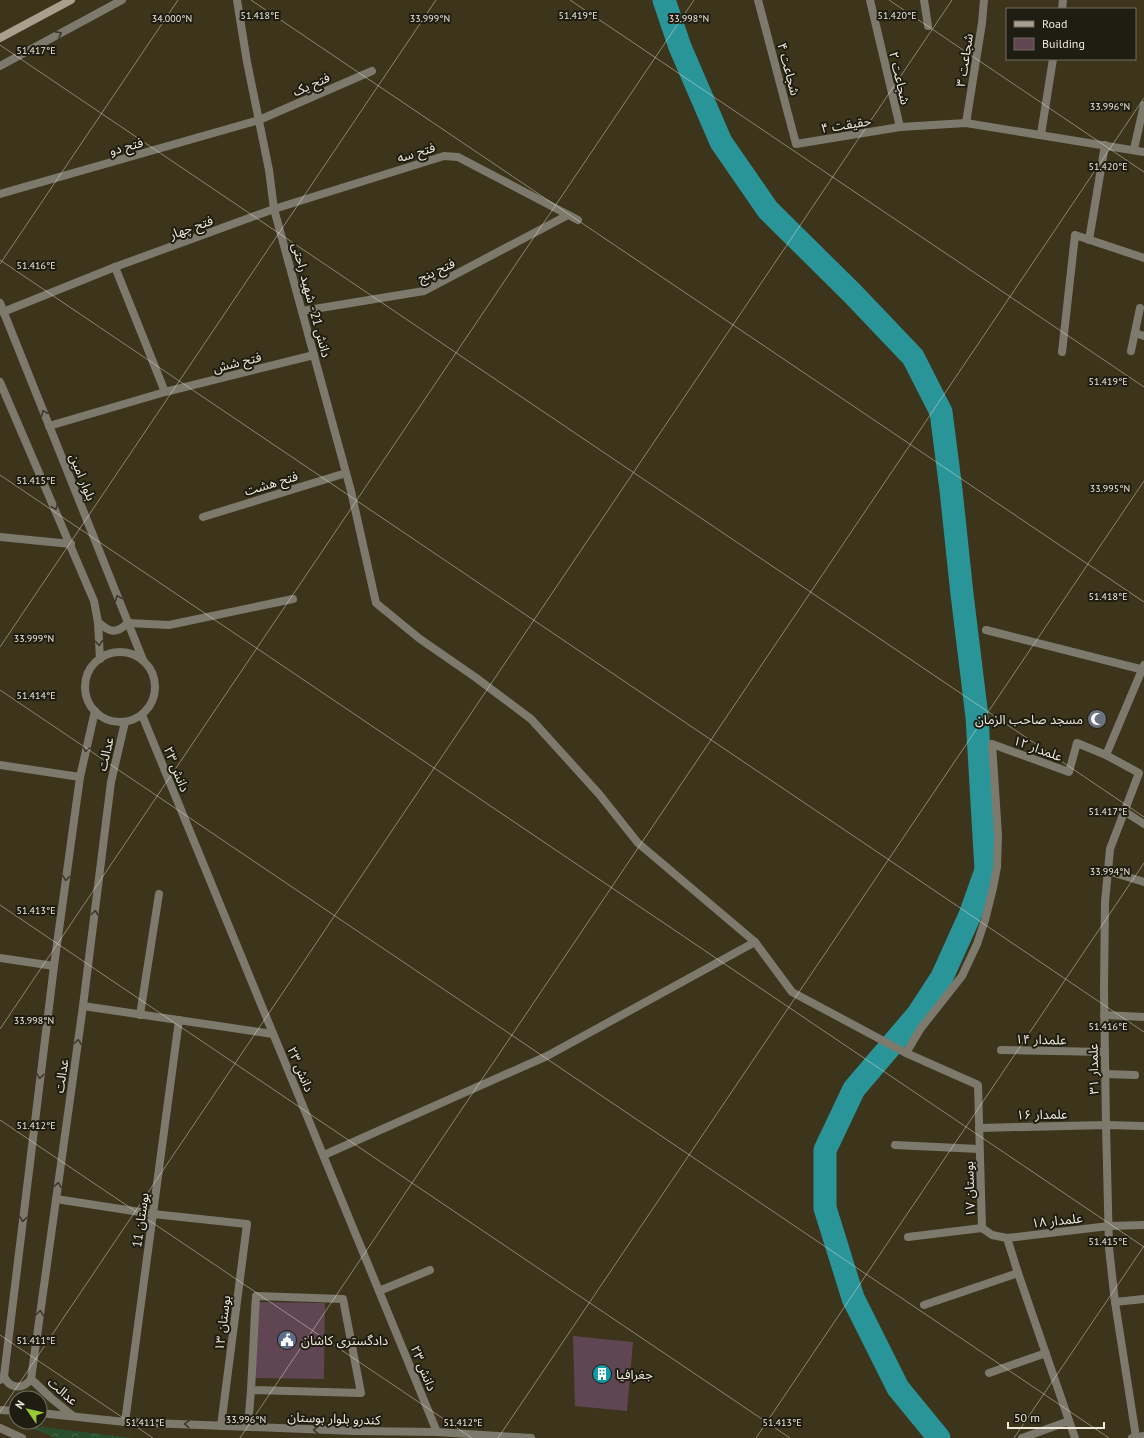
<svg xmlns="http://www.w3.org/2000/svg" width="1144" height="1438" font-family="'PT Sans','Noto Sans Arabic',sans-serif">
  <style>
    .park { fill: url(#park-crowns) }
    .lines { fill: none; stroke-linecap: round; stroke-linejoin: round }
    .river { stroke: #2a9599; stroke-width: 23 }
    .building { fill: #604552 }
    .service { stroke: #7e796d; stroke-width: 8 }
    .minor { stroke: #7e796d; stroke-width: 8 }
    .tertiary { stroke: #7e796d; stroke-width: 8 }
    .secondary { stroke: #a89f8d; stroke-width: 8 }
    .oneway { stroke: #3c382d }
    .ticks { fill: none; stroke: #eee9da; stroke-width: 1; stroke-opacity: 0.45 }
    .labels { text-anchor: middle; stroke-width: 4; stroke-linejoin: round; paint-order: stroke }
    .street-label { font-size: 13px; fill: #eee9da; stroke: #1f1c11 }
    .poi-label { font-size: 13px; fill: #eee9da; stroke: #1f1c11; text-anchor: start }
    .ticks-label { font-size: 10px; text-anchor: middle; fill: #eee9da; stroke: #1f1c11; stroke-width: 4; stroke-linejoin: round; paint-order: stroke }
  </style>
  <defs>
    <pattern id="park-crowns" width="20" height="18" patternUnits="userSpaceOnUse"><rect width="20" height="18" fill="#284e2d"/><path d="M2 6a3 3 0 1 1 6 0M12 15a3 3 0 1 1 6 0" fill="none" stroke="#48684b"/></pattern>
  </defs>
  <rect width="100%" height="100%" fill="#3c341b"/>
  <!-- park -->
  <path class="park" d="M25,1425L132,1438H55Z"/>
  <g class="lines">
    <!-- river -->
    <path class="river" d="M664,0L680,47L721,142L768,210L852,293L913,357L941,412L951,490L962,594L977,717L986,870L970,915L942,977L918,1014L854,1089L825,1150V1208L853,1298L898,1388L939,1438"/>
  </g>
  <!-- building -->
  <g class="building">
    <path d="M251,1302L325,1303L324,1379L249,1378Z"/>
    <path d="M573,1336L633,1342L627,1411L575,1406Z"/>
  </g>
  <g class="lines">
    <!-- service -->
    <g class="service">
      <path d="M1131,351L1140,308"/>
      <path d="M1105,1074L1135,1075"/>
      <path d="M895,1145L979,1149"/>
      <path d="M1109,1226L1144,1225"/>
      <path d="M908,1237L982,1228"/>
      <path d="M379,1291L430,1270"/>
      <path d="M924,1305L1018,1273"/>
      <path d="M989,1373L1046,1353"/>
      <path d="M248,1427L251,1390L361,1393L343,1299L256,1296L251,1390"/>
      <path d="M1022,1438L1069,1421"/>
    </g>
    <!-- minor -->
    <g class="minor">
      <path d="M237,0L247,62L269,170L274,209L351,491L376,603L420,639L475,677L531,719L599,794L638,843L755,942L792,992L906,1053L978,1085L982,1228L992,1235L1007,1238L1018,1273L1075,1438"/>
      <path d="M758,0L796,144L900,127L966,123L1144,152"/>
      <path d="M870,0L900,127"/>
      <path d="M924,0L928,26"/>
      <path d="M1062,9L1063,0"/>
      <path d="M0,66L122,0"/>
      <path d="M966,123L982,23L984,0"/>
      <path d="M1041,134L1053,59"/>
      <path d="M1134,149L1144,105"/>
      <path d="M0,194L259,120L372,71"/>
      <path d="M1089,240L1105,145"/>
      <path d="M302,311L424,291L568,215"/>
      <path d="M3,312L115,267L274,209L444,156L458,157L578,220"/>
      <path d="M1135,333L1144,336"/>
      <path d="M1062,352L1075,235L1144,258"/>
      <path d="M165,392L314,355"/>
      <path d="M49,426L165,392L115,267"/>
      <path d="M203,517L346,473"/>
      <path d="M0,537L71,544"/>
      <path d="M128,623L169,625L293,599"/>
      <path d="M986,630L1144,670"/>
      <path d="M142,715L437,1432"/>
      <path d="M1106,755L1144,665"/>
      <path d="M0,765L80,777"/>
      <path d="M1124,811L1144,824"/>
      <path d="M1108,871L1144,882"/>
      <path d="M0,958L54,966"/>
      <path d="M83,1006L273,1034"/>
      <path d="M140,1015L159,894"/>
      <path d="M1104,1015L1144,1017"/>
      <path d="M1001,1050L1104,1052"/>
      <path d="M906,1053L921,1028L962,976L977,944L985,920L993,888L997,867L998,835L992,744L1069,772L1077,743L1106,755L1139,773L1110,849L1105,902L1104,990L1106,1125L1109,1248L1115,1302L1136,1437"/>
      <path d="M979,1128L1106,1125L1144,1126"/>
      <path d="M324,1155L547,1056L755,942"/>
      <path d="M56,1199L153,1214L247,1224L221,1426"/>
      <path d="M1007,1238L1109,1226"/>
      <path d="M1115,1302L1144,1299"/>
      <path d="M0,1410L16,1411"/>
      <path d="M40,1413L125,1422L355,1431L437,1432L531,1438"/>
      <path d="M125,1422L179,1020"/>
      <path d="M0,1428L22,1438"/>
      <path d="M1132,1438L1144,1436"/>
    </g>
    <!-- tertiary -->
    <g class="tertiary">
      <path d="M0,303L143,660"/>
      <path d="M0,382L94,601L98,622L100,659"/>
      <path d="M98,622C110,633 116,634 128,623"/>
      <circle cx="120" cy="687" r="35"/>
      <path d="M4,1376C9,1389 23,1390 31,1379"/>
      <path d="M0,1380L4,1376L54,966L80,777L95,711"/>
      <path d="M73,1416L51,1398L31,1379L83,1006L111,782L125,722"/>
    </g>
    <!-- secondary -->
    <path class="secondary" d="M0,38L71,0"/>
  </g>
  <!-- one-way arrows -->
  <defs><path id="oneway-chevron" d="M-2-3.5L2.5 0L-2 3.5" fill="none" stroke-width="1.6" stroke-linecap="round" stroke-linejoin="round"/></defs>
  <g class="oneway">
    <use href="#oneway-chevron" transform="translate(59 34) rotate(-28)"/>
    <use href="#oneway-chevron" transform="translate(44 413) rotate(-112)"/>
    <use href="#oneway-chevron" transform="translate(55 507) rotate(66)"/>
    <use href="#oneway-chevron" transform="translate(118 598) rotate(-112)"/>
    <use href="#oneway-chevron" transform="translate(99 643) rotate(86)"/>
    <use href="#oneway-chevron" transform="translate(86 749) rotate(103)"/>
    <use href="#oneway-chevron" transform="translate(66 878) rotate(98)"/>
    <use href="#oneway-chevron" transform="translate(95 913) rotate(-83)"/>
    <use href="#oneway-chevron" transform="translate(78 1042) rotate(-82)"/>
    <use href="#oneway-chevron" transform="translate(40 1076) rotate(97)"/>
    <use href="#oneway-chevron" transform="translate(58 1185) rotate(-82)"/>
    <use href="#oneway-chevron" transform="translate(23 1219) rotate(97)"/>
    <use href="#oneway-chevron" transform="translate(40 1313) rotate(-82)"/>
    <use href="#oneway-chevron" transform="translate(187 1424) rotate(-178)"/>
    <use href="#oneway-chevron" transform="translate(316 1430) rotate(-178)"/>
  </g>
  <!-- ticks -->
  <path class="ticks" d="M251,0L1144,602M570,0L1144,387M889,0L1144,172M0,45L1144,817M0,260L1144,1032M0,264L178,0M0,475L1144,1247M0,647L436,0M0,690L1109,1438M0,905L790,1438M0,1029L694,0M0,1120L472,1438M0,1335L153,1438M0,1412L952,0M240,1438L1144,98M498,1438L1144,481M756,1438L1144,863M1014,1438L1144,1246"/>
  <!-- icons -->
  <defs>
    <g id="mosque-disc" transform="scale(1)"><circle r="9.5" fill="#6b7280" stroke="#1f1c11"/><path d="M3.5-4.9A6 6 0 1 0 3.5 4.9A5 5 0 1 1 3.5-4.9Z" fill="#fff"/></g>
    <g id="civic-disc" transform="scale(1)"><circle r="9.5" fill="#5c6f8a" stroke="#1f1c11"/><path d="M-.6-6.5H3V-4.5H.6V-3L4-1V1h2V6H-6V1h2V-1L-.6-3ZM-1.2 2.5V6h2.4V2.5Z" fill="#fff"/></g>
    <g id="building-disc" transform="scale(1)"><circle r="9.5" fill="#0f9aa8" stroke="#1f1c11"/><path d="M-4-6H4V6H1V3H-1V6H-4ZM-2.5-4.3h1.7v1.8h-1.7ZM.8-4.3h1.7v1.8H.8ZM-2.5-1h1.7V.8h-1.7ZM.8-1h1.7V.8H.8Z" fill="#fff"/></g>
  </defs>
  <g fill-rule="evenodd">
    <use href="#mosque-disc" x="1097" y="719"/>
    <use href="#civic-disc" x="287" y="1340"/>
    <use href="#building-disc" x="602" y="1374"/>
  </g>
  <g class="labels">
    <!-- street labels -->
    <g class="street-label">
      <text transform="translate(964 60) rotate(-81)" y="5">شجاعت ۳</text>
      <text transform="translate(789 69) rotate(75)" y="5">شجاعت ۴</text>
      <text transform="translate(900 78) rotate(77)" y="5">شجاعت ۲</text>
      <text transform="translate(311 84) rotate(-24)" y="5">فتح یک</text>
      <text transform="translate(846 124) rotate(-9)" y="5">حقیقت ۴</text>
      <text transform="translate(126 146) rotate(-16)" y="5">فتح دو</text>
      <text transform="translate(416 152) rotate(-17)" y="5">فتح سه</text>
      <text transform="translate(191 227) rotate(-20)" y="5">فتح چهار</text>
      <text transform="translate(436 270) rotate(-25)" y="5">فتح پنج</text>
      <text transform="translate(312 300) rotate(75)" y="5">دانش 21 - شهید راحتی</text>
      <text transform="translate(237 362) rotate(-14)" y="5">فتح شش</text>
      <text transform="translate(83 477) rotate(68)" y="5">بلوار امین</text>
      <text transform="translate(271 483) rotate(-17)" y="5">فتح هشت</text>
      <text transform="translate(1038 748) rotate(20)" y="5">علمدار ۱۲</text>
      <text transform="translate(105 754) rotate(-77)" y="5">عدالت</text>
      <text transform="translate(177 769) rotate(68)" y="5">دانش ۲۳</text>
      <text transform="translate(1041 1039) rotate(1)" y="5">علمدار ۱۴</text>
      <text transform="translate(301 1069) rotate(67)" y="5">دانش ۲۳</text>
      <text transform="translate(1093 1069) rotate(-91)" y="5">علمدار ۳۱</text>
      <text transform="translate(61 1076) rotate(-82)" y="5">عدالت</text>
      <text transform="translate(1042 1114) rotate(-1)" y="5">علمدار ۱۶</text>
      <text transform="translate(969 1189) rotate(-92)" y="5">بوستان ۱۷</text>
      <text transform="translate(140 1220) rotate(-82)" y="5">بوستان 11</text>
      <text transform="translate(1057 1220) rotate(-6)" y="5">علمدار ۱۸</text>
      <text transform="translate(222 1323) rotate(-83)" y="5">بوستان ۱۳</text>
      <text transform="translate(424 1368) rotate(68)" y="5">دانش ۲۳</text>
      <text transform="translate(63 1391) rotate(41)" y="5">عدالت</text>
      <text transform="translate(334 1418) rotate(2)" y="5">کندرو بلوار بوستان</text>
    </g>
    <!-- poi labels -->
    <g class="poi-label">
      <text x="1083" y="724" text-anchor="end">مسجد صاحب الزمان</text>
      <text x="301" y="1345">دادگستری کاشان</text>
      <text x="616" y="1379">جغرافیا</text>
    </g>
  </g>
  <g class="ticks-label">
    <text x="260" y="19">51.418°E</text>
    <text x="578" y="19">51.419°E</text>
    <text x="897" y="19">51.420°E</text>
    <text x="689" y="22">33.998°N</text>
    <text x="172" y="22">34.000°N</text>
    <text x="430" y="22">33.999°N</text>
    <text x="36" y="54">51.417°E</text>
    <text x="1110" y="110">33.996°N</text>
    <text x="1108" y="170">51.420°E</text>
    <text x="36" y="269">51.416°E</text>
    <text x="1108" y="385">51.419°E</text>
    <text x="36" y="484">51.415°E</text>
    <text x="1110" y="492">33.995°N</text>
    <text x="1108" y="600">51.418°E</text>
    <text x="34" y="642">33.999°N</text>
    <text x="36" y="699">51.414°E</text>
    <text x="1108" y="815">51.417°E</text>
    <text x="1110" y="875">33.994°N</text>
    <text x="36" y="914">51.413°E</text>
    <text x="34" y="1024">33.998°N</text>
    <text x="1108" y="1030">51.416°E</text>
    <text x="36" y="1129">51.412°E</text>
    <text x="1108" y="1245">51.415°E</text>
    <text x="36" y="1344">51.411°E</text>
    <text x="246" y="1423">33.996°N</text>
    <text x="145" y="1426">51.411°E</text>
    <text x="463" y="1426">51.412°E</text>
    <text x="782" y="1426">51.413°E</text>
  </g>
  <!-- legend -->
  <rect x="1006" y="8" width="130" height="52" fill="#1f1c11" stroke="#726e61"/>
  <rect x="1014" y="21" width="20" height="6" fill="#a89f8d" stroke="#726e61"/>
  <text x="1042" y="28" font-size="12" fill="#eee9da">Road</text>
  <rect x="1014" y="38" width="20" height="12" fill="#604552" stroke="#726e61"/>
  <text x="1042" y="48" font-size="12" fill="#eee9da">Building</text>
  <!-- north arrow -->
  <g transform="translate(28 1410) rotate(304)"><circle r="19" fill="#1f1c11" stroke="#726e61"/>
  <path d="M0-3L7 15L0 10L-7 15Z" fill="#99cb36"/>
  <text y="-6" font-size="11" font-weight="bold" text-anchor="middle" fill="#eee9da">N</text>
  </g>
  <!-- scale -->
  <path d="M1008 1422v6h96v-6" fill="none" stroke="#eee9da" stroke-width="2"/>
  <text x="1014" y="1422" font-size="12" fill="#eee9da" stroke="#1f1c11" stroke-width="3" paint-order="stroke">50 m</text>
</svg>
